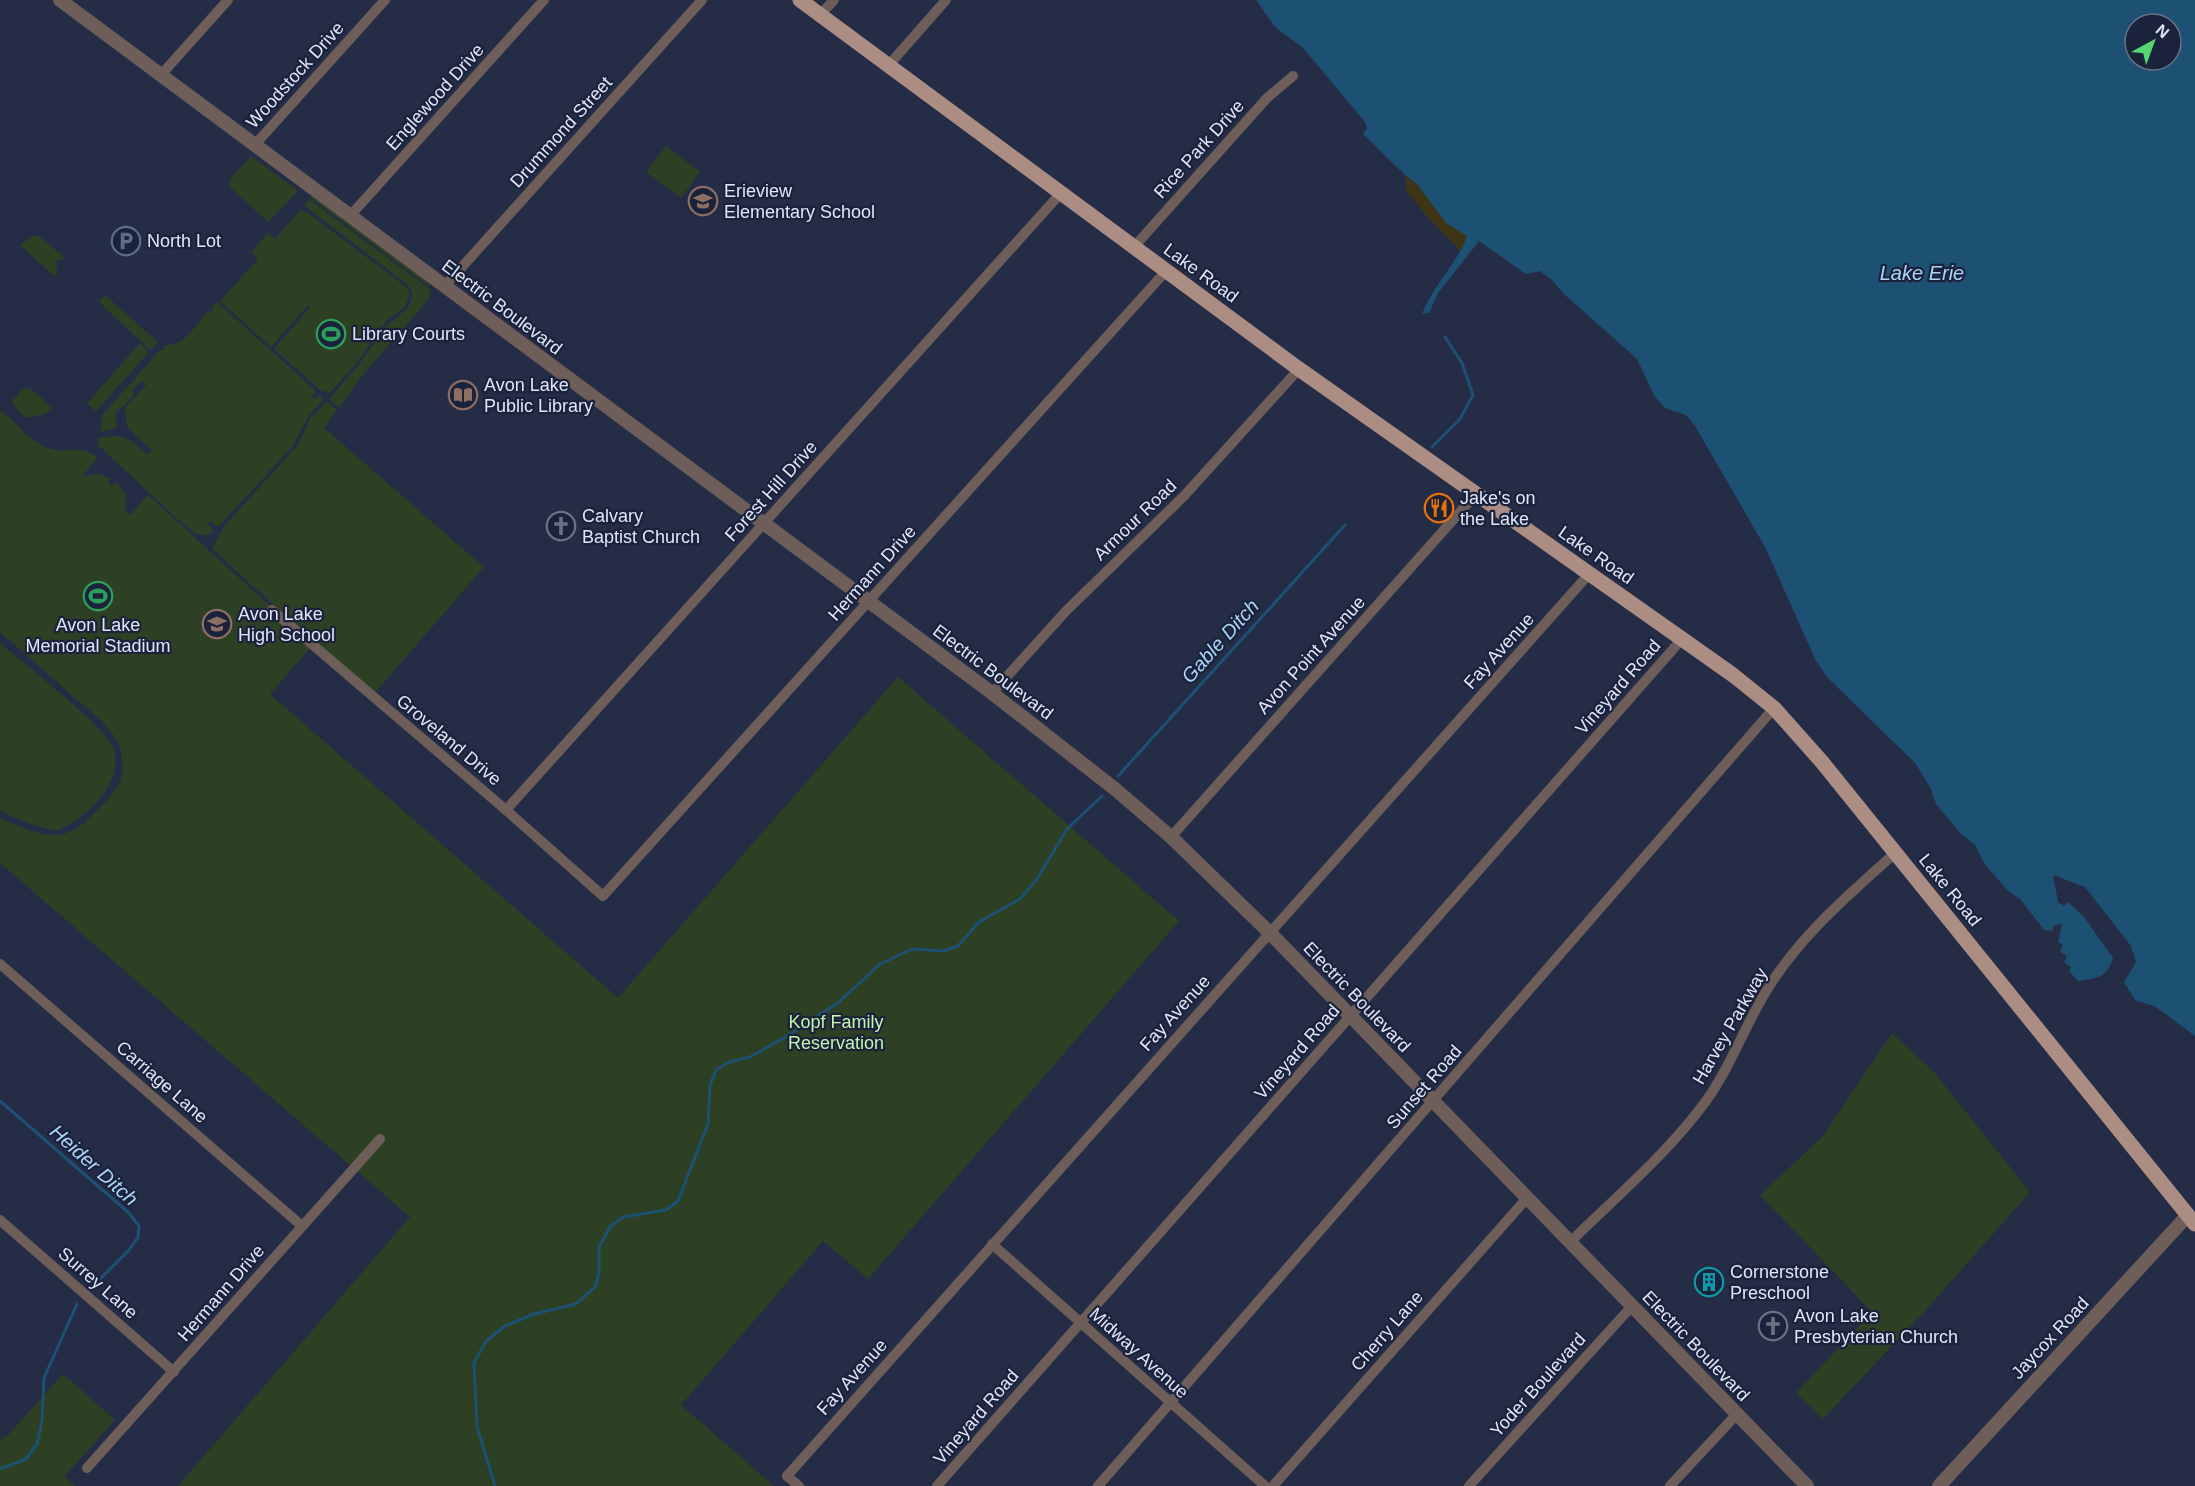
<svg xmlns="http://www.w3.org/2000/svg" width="2195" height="1486" font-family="Arial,sans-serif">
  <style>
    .green { fill: #2d4024 }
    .sand { fill: #3d3515 }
    .water { fill: #1d5173; fill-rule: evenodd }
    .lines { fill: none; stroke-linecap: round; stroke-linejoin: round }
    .stream { stroke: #1d5173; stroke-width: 3 }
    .minor { stroke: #6d5e59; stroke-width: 10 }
    .tertiary { stroke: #6d5e59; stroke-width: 14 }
    .primary { stroke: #ac8d83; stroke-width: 15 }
    .labels { text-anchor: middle; stroke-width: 4.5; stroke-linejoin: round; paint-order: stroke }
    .street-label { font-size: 18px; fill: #e0e6f7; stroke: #1b223b }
    .poi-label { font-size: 18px; fill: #e0e6f7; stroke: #1b223b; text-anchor: start }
    .park-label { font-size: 18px; fill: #c3f6ad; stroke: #1b223b }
    .water-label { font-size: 20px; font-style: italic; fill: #aad5f7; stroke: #1b223b }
  </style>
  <rect width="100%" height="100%" fill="#252c46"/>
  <!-- green -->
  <g class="green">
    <path d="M666,146L700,172L681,198L646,172Z"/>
    <path d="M251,156L298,191L268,222L229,186L232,177Z"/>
    <path d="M310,197H314L428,281L430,287Z"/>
    <path d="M309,199L431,290L430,296L422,307L361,377L339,408L329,399L360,363L386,326L408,308L413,295L408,285L307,208L304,205Z"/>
    <path d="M300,210L308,213L405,286L410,293L406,305L400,311L388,319L359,360L327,396V392L324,390L322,392L274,349L310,307L308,305L271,347L220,301L258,259L251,252L268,233L275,239Z"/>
    <path d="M33,236H39L65,258L56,261L57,274L54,276L20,245Z"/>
    <path d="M105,295L158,342L152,349H149L105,308L99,301Z"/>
    <path d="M217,302L316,391L312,396L315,399L320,395L324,399L309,416L292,447L218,527L210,521L208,524L214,530L213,532L205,536L195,533L185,526L98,445L99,437L121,436L132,441L148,455L152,450L127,427L125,408L146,385L141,381L132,391L134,393L128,403L116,411L117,428L100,432L102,415L160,350H164L165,345C185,346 196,325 208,311L211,313L213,310L211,309Z"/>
    <path d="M140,343L147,350L148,353L96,411L87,403Z"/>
    <path d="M25,387L29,390L30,388L52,408C45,416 35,417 25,417L16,409L12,401Z"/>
    <path d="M327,401L337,410L324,428L484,567L373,695L212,549L224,526L298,445L310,419Z"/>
    <path d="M0,410C15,421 29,441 48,448C66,455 82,444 98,458L83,475L85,477C94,473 103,473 111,479L108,483L112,486L116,483C124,489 130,502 124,510L130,515L148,495L313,645L270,694L618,998L898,677L1179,921L868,1279L823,1241L681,1405L774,1486H178L410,1217L0,863V818C34,832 61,849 91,816C101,806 115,795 120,781C125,768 122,748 115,737C105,722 89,710 76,699C51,676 25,654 0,632Z"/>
    <path d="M0,643C22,662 107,728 114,749C119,767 112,782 102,796C89,812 74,824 55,831L30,824L0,811Z"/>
    <path d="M1892,1033L1934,1072L2030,1192L1925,1311L1823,1419L1796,1393L1872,1312L1760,1195L1823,1136Z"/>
    <path d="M63,1374L115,1420L65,1476L75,1486H0V1440L8,1435Z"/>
  </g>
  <!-- sand -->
  <path class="sand" d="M1405,175L1417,184L1446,223L1468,236L1461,252L1425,214L1406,190Z"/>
  <!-- water -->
  <path class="water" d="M1256,0H2195V1036L2156,1007L2135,1000L2124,982L2136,962L2131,946L2085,887L2053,875L2058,902L2064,906L2068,902L2084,917L2113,958C2107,978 2097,978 2078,981L2069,971L2071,967L2064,962L2067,956L2060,952L2063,945L2058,942L2062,924L2054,925L2052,931L2044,930L2020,899L2007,890L1984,863L1975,845L1961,834L1936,804L1930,787L1915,763L1827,677L1815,659L1765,547L1695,426L1686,415L1665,408L1655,397L1637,359L1564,294L1552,280L1540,271L1526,274L1479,241L1438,293L1429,313L1422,314C1433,285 1457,264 1467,236L1446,223L1417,184L1405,175L1363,134L1367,128L1365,122L1303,48L1276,28ZM2135,24H2171V60H2135Z"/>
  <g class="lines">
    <!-- stream -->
    <g class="stream">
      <path d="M1432,447L1460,419L1473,395L1462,363L1445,337"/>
      <path d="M1118,776L1345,525"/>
      <path d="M0,1101L129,1213L139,1226L138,1237L129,1250L95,1284"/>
      <path d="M0,1469L26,1459L37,1444L42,1421L44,1378L77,1304"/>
      <path d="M495,1486L477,1427L474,1363L486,1341L505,1326L534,1314L576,1304L595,1287L599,1273V1247L610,1227L623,1217L666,1210L678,1201L708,1124L710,1085L716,1070L729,1062L750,1057L784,1038L838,1003L880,964L912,949L944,951L958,946L979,922L1020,899L1037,879L1067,829L1102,796"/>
    </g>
    <!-- minor -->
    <g class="minor">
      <path d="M820,15L834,0"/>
      <path d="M888,66L946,0"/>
      <path d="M160,76L228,0"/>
      <path d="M253,145L261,138L385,0"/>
      <path d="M350,216L544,0"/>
      <path d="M1133,248L1267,98L1293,76"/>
      <path d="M444,287L702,0"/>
      <path d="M272,610L506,810L603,896L1166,271"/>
      <path d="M992,693L1066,611L1184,496L1299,369"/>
      <path d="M506,810L1060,194"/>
      <path d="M1171,837L1476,494"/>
      <path d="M0,964L302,1226"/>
      <path d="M0,1220L174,1372"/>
      <path d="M1570,1242C1616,1197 1668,1153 1706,1101C1732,1065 1746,1022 1770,985C1803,933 1850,894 1895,853"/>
      <path d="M992,1244L1265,1486"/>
      <path d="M87,1468L380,1139"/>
      <path d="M787,1476L1589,574"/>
      <path d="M787,1476L799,1486"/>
      <path d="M937,1486L1682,639"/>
      <path d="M1098,1486L1774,708"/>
      <path d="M1273,1486L1527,1198"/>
      <path d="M1469,1486L1632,1306"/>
      <path d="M1670,1486L1737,1414"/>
    </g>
    <!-- tertiary -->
    <g class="tertiary">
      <path d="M60,0L992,693L1115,789L1171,837L1270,933L1807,1486"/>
      <path d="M1939,1486L2188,1215"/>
    </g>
    <!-- primary -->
    <path class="primary" d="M800,0L1299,369L1682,639L1733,675L1774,708L1822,762L2195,1224"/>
  </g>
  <!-- icons -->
  <defs>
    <g id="school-ring" transform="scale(1.5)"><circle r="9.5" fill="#1b223b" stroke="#8d6e63" stroke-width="1.5"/><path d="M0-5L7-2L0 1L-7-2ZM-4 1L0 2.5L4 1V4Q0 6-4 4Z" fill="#8d6e63"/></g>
    <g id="parking-ring" transform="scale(1.5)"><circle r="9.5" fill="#1b223b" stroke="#5c6f8a" stroke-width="1.5"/><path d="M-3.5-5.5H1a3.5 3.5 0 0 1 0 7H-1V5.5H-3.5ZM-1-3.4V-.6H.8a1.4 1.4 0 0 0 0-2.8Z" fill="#5c6f8a"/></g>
    <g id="stadium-ring" transform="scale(1.5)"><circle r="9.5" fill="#1b223b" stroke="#2e9e5b" stroke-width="1.5"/><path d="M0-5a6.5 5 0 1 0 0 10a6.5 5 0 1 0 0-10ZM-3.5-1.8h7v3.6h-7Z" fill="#2e9e5b"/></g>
    <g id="library-ring" transform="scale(1.5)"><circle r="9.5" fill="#1b223b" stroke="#8d6e63" stroke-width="1.5"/><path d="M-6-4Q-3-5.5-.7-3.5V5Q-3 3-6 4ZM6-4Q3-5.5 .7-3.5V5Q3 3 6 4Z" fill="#8d6e63"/></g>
    <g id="restaurant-ring" transform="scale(1.5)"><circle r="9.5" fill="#1b223b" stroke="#e8710a" stroke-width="1.5"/><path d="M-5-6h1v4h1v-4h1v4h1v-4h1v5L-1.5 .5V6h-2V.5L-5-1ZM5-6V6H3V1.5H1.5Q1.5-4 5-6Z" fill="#e8710a"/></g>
    <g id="church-ring" transform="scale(1.5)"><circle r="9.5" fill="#1b223b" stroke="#6b7280" stroke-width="1.5"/><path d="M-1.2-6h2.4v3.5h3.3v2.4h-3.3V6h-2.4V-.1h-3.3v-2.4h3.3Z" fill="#6b7280"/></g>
    <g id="building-ring" transform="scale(1.5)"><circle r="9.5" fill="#1b223b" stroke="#0f9aa8" stroke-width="1.5"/><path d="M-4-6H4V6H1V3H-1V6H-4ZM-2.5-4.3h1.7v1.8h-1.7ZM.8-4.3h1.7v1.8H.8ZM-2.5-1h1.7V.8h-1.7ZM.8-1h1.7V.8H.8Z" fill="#0f9aa8"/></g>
  </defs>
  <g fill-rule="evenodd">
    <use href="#school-ring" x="703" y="201"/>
    <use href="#parking-ring" x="126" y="241"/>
    <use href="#stadium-ring" x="331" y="334"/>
    <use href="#library-ring" x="463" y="395"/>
    <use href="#restaurant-ring" x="1439" y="508"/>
    <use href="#church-ring" x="561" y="526"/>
    <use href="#stadium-ring" x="98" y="596"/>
    <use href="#school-ring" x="217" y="624"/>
    <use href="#building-ring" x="1709" y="1282"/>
    <use href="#church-ring" x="1773" y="1326"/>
  </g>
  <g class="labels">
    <!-- street labels -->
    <g class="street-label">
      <text transform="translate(295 75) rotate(-48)" y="6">Woodstock Drive</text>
      <text transform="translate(435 97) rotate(-48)" y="6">Englewood Drive</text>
      <text transform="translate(561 132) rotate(-48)" y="6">Drummond Street</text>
      <text transform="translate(1199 149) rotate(-48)" y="6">Rice Park Drive</text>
      <text transform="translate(1201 273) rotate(36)" y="6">Lake Road</text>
      <text transform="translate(502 307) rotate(37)" y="6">Electric Boulevard</text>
      <text transform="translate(771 491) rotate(-48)" y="6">Forest Hill Drive</text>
      <text transform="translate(1135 520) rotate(-44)" y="6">Armour Road</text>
      <text transform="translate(1596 555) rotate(35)" y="6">Lake Road</text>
      <text transform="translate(872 573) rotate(-48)" y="6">Hermann Drive</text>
      <text transform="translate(1499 651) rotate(-48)" y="6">Fay Avenue</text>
      <text transform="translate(1311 655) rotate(-48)" y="6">Avon Point Avenue</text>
      <text transform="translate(993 672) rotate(37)" y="6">Electric Boulevard</text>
      <text transform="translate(1618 687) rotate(-49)" y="6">Vineyard Road</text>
      <text transform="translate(449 740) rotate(40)" y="6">Groveland Drive</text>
      <text transform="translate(1950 890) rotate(51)" y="6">Lake Road</text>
      <text transform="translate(1357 997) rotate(46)" y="6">Electric Boulevard</text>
      <text transform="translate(1175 1013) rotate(-48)" y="6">Fay Avenue</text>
      <text transform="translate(1730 1026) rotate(-60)" y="6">Harvey Parkway</text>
      <text transform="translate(1297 1052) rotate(-49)" y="6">Vineyard Road</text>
      <text transform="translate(162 1082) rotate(41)" y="6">Carriage Lane</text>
      <text transform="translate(1424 1087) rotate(-49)" y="6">Sunset Road</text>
      <text transform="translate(98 1283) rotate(41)" y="6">Surrey Lane</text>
      <text transform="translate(221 1293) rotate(-49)" y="6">Hermann Drive</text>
      <text transform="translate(1387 1331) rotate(-49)" y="6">Cherry Lane</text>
      <text transform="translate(2050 1338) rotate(-47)" y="6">Jaycox Road</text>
      <text transform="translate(1696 1346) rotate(46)" y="6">Electric Boulevard</text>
      <text transform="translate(1139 1353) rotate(42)" y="6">Midway Avenue</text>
      <text transform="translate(852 1377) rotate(-48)" y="6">Fay Avenue</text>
      <text transform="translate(1538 1385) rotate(-48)" y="6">Yoder Boulevard</text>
      <text transform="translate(976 1417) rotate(-49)" y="6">Vineyard Road</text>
    </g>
    <!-- poi labels -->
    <g class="poi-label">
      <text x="724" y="197">Erieview<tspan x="724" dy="21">Elementary School</tspan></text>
      <text x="147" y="247">North Lot</text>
      <text x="352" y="340">Library Courts</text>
      <text x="484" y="391">Avon Lake<tspan x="484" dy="21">Public Library</tspan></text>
      <text x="1460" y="504">Jake's on<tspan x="1460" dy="21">the Lake</tspan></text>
      <text x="582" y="522">Calvary<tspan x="582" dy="21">Baptist Church</tspan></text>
      <text x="238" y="620">Avon Lake<tspan x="238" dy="21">High School</tspan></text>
      <text x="98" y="631" text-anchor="middle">Avon Lake<tspan x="98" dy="21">Memorial Stadium</tspan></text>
      <text x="1730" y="1278">Cornerstone<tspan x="1730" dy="21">Preschool</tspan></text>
      <text x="1794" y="1322">Avon Lake<tspan x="1794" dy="21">Presbyterian Church</tspan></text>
    </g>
    <!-- park labels -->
    <g class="park-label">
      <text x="836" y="1028">Kopf Family<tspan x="836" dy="21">Reservation</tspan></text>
    </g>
    <!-- water labels -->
    <g class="water-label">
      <text x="1922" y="280">Lake Erie</text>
      <text transform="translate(1220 641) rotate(-48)" y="7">Gable Ditch</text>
      <text transform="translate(94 1165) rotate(42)" y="7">Heider Ditch</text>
    </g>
  </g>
  <!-- north arrow -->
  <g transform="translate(2153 42) rotate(41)"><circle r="28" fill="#1b223b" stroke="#6a7086" stroke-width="1.5"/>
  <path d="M0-4.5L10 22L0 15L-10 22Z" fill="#54d672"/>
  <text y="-9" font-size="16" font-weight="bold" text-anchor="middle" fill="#e0e6f7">N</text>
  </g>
</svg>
